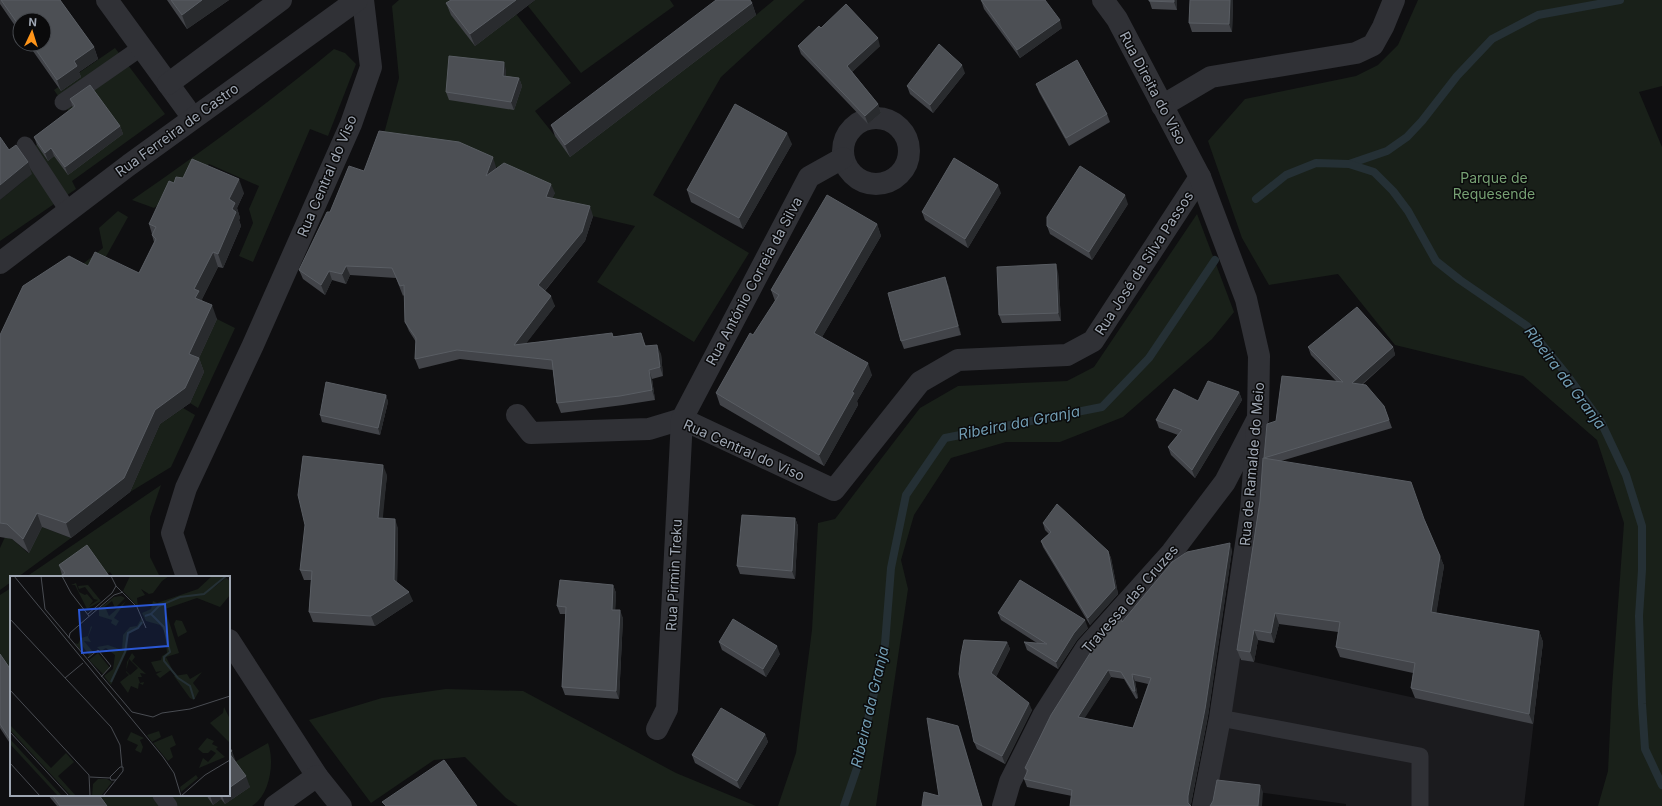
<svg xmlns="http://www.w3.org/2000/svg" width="1662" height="806" font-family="Inter,sans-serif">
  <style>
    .built { fill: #1b1b1e }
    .green { fill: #192019 }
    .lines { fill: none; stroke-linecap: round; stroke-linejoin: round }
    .stream { stroke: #253035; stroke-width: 8 }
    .service { stroke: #303136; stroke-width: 17 }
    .minor { stroke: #303136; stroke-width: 22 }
    .tertiary { stroke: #303136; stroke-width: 22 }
    .wall { fill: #424449; fill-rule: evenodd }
    .shaded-wall { fill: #292b2e }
    .building { fill: #4c4f54; stroke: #595d63; fill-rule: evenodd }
    .labels { text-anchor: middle; stroke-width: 3; stroke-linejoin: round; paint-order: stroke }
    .street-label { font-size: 14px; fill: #9fa7b3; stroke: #0a0a0b }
    .park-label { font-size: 14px; fill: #76a073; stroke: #0a0a0b }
    .water-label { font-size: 15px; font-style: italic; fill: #719cb2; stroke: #0a0a0b }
    .inset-river { fill: none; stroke: #253035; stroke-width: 2 }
    .inset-road { fill: none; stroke: #494c52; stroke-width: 1 }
    .view { fill: #2a57d4; fill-opacity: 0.15; stroke: #2a57d4; stroke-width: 2 }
    .inset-edge { fill: none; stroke: #9fa7b3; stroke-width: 2 }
  </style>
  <rect width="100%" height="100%" fill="#0f0f11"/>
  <!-- built -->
  <path class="built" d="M1433,622L1543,642L1524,806H1346V804L1213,786L1236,659L1254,662L1415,698Z"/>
  <!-- green -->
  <g class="green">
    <path d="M399,0H470L516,14L571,83L535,111L555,136L756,15L774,0H805L721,77L653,195L749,253L694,342L597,282L635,226L562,209L527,181L462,151L382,141L399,78L392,6Z"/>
    <path d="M535,0H670L674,6L581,73L528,6Z"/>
    <path d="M1418,0H1662V86L1639,92L1662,147V806H1598L1608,771L1612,688L1624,523L1597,440L1523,376L1395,345L1338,274L1269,285L1242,238L1208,141L1245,99L1356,76L1378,65L1398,45Z"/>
    <path d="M115,48L165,114L72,181L76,189L0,241V200L26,179L13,161L42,141L70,113L54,90Z"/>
    <path d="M334,49L345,53L356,64L328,136L310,129L253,262L239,256L253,223L249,209L259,186L209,164L154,208L132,200C201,152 269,103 334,49Z"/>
    <path d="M118,211L128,217L93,280L74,271L103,248L99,228Z"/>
    <path d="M1197,214L1234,312L1212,339L1123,417L1060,442H1006L951,458L914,515L901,560L908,589L876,806H778L796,753L812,630L818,523L835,519L920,408L958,386L1067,381L1094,367Z"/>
    <path d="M217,319L235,328L198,408L190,403L204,372L194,368Z"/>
    <path d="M183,408L195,415L171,467L130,492L160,424Z"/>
    <path d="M161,485L150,517V557L160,577H114L110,572L105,575L26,577Z"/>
    <path d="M42,527L71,538L18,577H11V582L0,590V548L5,537L12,539L28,553Z"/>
    <path d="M11,588V674L0,658V595Z"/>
    <path d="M446,689L523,691L676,773L756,806H518L506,798L465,757L434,760L371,803L309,720L382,698Z"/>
    <path d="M268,743C275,762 270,795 252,806H94L96,795H206L213,804L221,799L250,787L233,763Z"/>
  </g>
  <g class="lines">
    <!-- stream -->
    <g class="stream">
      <path d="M1349,164L1387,151L1407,137L1422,121L1457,76L1492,39L1538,15L1620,0"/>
      <path d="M1256,199L1286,175L1316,163L1349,164L1374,172L1393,191L1408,211L1436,261L1460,280L1527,326L1567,375L1601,422L1626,475L1642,526V570L1639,616L1642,704L1645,749L1662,785"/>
      <path d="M844,806L857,768L885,644L891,568L906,495L945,438L1102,407L1149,358L1215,260"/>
    </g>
    <!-- service -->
    <g class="service">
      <path d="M63,102L142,47"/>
      <path d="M25,145L69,212"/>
      <path d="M1220,718L1420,756V806"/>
      <path d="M161,795L169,806"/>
    </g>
    <!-- minor -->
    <g class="minor">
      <path d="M1162,106L1211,77L1356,53L1373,45L1383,27L1394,0"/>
      <circle cx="876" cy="151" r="33"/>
      <path d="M517,415L531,433L649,429L682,419L834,490L920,382L958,360L1067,355L1093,341L1200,177"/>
      <path d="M187,577L172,533L186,488L253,345L351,124L371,67L363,0"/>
      <path d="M229,640L317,776"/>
      <path d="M657,729L667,709L682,419L809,177L843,158"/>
      <path d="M1003,806L1010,782L1043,716L1087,647L1172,552L1225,482L1258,418"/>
      <path d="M1203,806L1220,718L1251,510L1257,428"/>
    </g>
    <!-- tertiary -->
    <g class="tertiary">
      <path d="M107,0L193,118"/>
      <path d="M1103,0L1117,19L1200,177L1246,299L1259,356L1258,418"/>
      <path d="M168,84L281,0"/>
      <path d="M0,263L129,165L357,0"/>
      <path d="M275,806L317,776L341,806"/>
    </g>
  </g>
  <!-- wall -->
  <g class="wall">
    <path d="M0,0H60L94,47L98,59L79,72L81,77L61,91L28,44H44L20,20V33L0,4Z"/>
    <path d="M167,0H229L187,29Z"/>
    <path d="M451,0H535L475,46L451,15L446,3Z"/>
    <path d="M981,0L1062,28L1020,58L984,9Z"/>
    <path d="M1149,0H1177V10L1152,9Z"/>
    <path d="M1190,0H1233L1232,32H1192L1189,23Z"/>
    <path d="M752,3L756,15L570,157L555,136L551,125Z"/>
    <path d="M821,28L880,46L852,72L878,104L881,113L868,124L801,54L798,46Z"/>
    <path d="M506,70V76L519,78L522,86L514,110L449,100L446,92Z"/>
    <path d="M965,73L933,113L910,94L907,86Z"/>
    <path d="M1036,84L1107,114L1110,122L1069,146L1039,92Z"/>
    <path d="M70,99L120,126L123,134L68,175L54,156L48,161L37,145L34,137L73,108Z"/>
    <path d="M792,144L743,229L691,202L687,190Z"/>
    <path d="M496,167L495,170L555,193L552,198L593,216L585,241L545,291L555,306L526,343L614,336L644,342L646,346L661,354L663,376L652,379L655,400L623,405L561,413L557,403L553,370L460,359L419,369L415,359L416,342L409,331L405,322L404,295L403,296L396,278L350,275L346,284L332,280L325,295L303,279L299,270L330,212L364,171Z"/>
    <path d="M174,183L244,193L237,208L240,218L239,220L241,226L223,268L218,267L202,299V301L217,319L199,358L204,372L190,403L160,424L130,492L71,538L42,527L29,553L12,539L0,537V335L88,266L139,273L154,242L152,235V234L149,224Z"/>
    <path d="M1001,193L968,248L925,220L922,212Z"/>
    <path d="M1128,204L1092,260L1050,234L1047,226Z"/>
    <path d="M877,224L881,236L822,337L872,375L857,401L858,405L824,466L720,405L716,393L775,301L771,290Z"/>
    <path d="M1058,272L1061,321L1002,323L999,315Z"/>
    <path d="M948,285L961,335L904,349L901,341Z"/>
    <path d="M1308,347H1393L1395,355L1362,385L1384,406L1392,428L1281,461L1425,521L1444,566L1436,613L1539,631L1543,642L1533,724L1415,698L1411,688L1413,673L1340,657L1336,647L1338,632L1279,624L1274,643L1258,640L1254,662L1241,660L1237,650L1260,501L1264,458L1276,421L1337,382L1311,355Z"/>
    <path d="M1239,392L1242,400L1195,478L1171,455L1168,447L1178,435L1159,428L1156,420L1198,401Z"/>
    <path d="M386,395L388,402L380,435L322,422L320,415Z"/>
    <path d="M387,475L382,518L398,528L397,583L413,601L375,626L313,622L309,612L311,580H304L300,570Z"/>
    <path d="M795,518L798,526L795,579L740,574L737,566Z"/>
    <path d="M1043,523L1108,551L1111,558L1118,594L1090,625L1043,547L1041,541L1049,534L1045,530Z"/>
    <path d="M1232,550L1208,716L1191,804V806L1072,796L1027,787L1024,779L1027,774L1025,768L1123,622ZM1111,677L1124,679L1136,699L1138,698L1135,681L1148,684L1133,728L1084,718Z"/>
    <path d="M59,565L109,576L110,577H59L62,575Z"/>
    <path d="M613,585L616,593L615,610L623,618L619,699L565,695L562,687L566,614H560L557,606Z"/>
    <path d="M998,613L1088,628L1077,640L1058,669L1027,650L1024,642L1037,643L1001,620Z"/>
    <path d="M719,642L780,654L766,677L722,650Z"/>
    <path d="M1007,642L1010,649L996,677L1032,710L1005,764L977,749L974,742Z"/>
    <path d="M0,654L11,670V745L0,728Z"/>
    <path d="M765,734L768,742L740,789L695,763L692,755Z"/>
    <path d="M236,762L250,787L225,804L221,799L213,805L206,795H229Z"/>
    <path d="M48,795H99L107,806H57Z"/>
  </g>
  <!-- shaded-wall -->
  <g class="shaded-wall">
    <path d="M202,0H229L187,29L182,15Z"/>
    <path d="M516,0H535L475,46L470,34Z"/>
    <path d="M1174,0H1177V10L1174,2Z"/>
    <path d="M1230,0H1233L1232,32L1229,24Z"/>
    <path d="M752,3L756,15L570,157L565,145Z"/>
    <path d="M1060,20L1062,28L1020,58L1017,50Z"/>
    <path d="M878,38L880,46L850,74L847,66Z"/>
    <path d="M94,47L98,59L79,72L81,77L61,91L57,80L74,61Z"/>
    <path d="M504,62L506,70V84L503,76Z"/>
    <path d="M962,65L965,73L933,113L930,105Z"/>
    <path d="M519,78L522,86L514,110L511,102Z"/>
    <path d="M878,104L881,113L868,124L865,116Z"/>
    <path d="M120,126L123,134L68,175L65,167Z"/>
    <path d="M787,133L792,144L743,229L739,218Z"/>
    <path d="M51,148L54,156L48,161L45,153Z"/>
    <path d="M493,157L496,167L490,185L486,176Z"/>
    <path d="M28,162L32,174L0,200V185Z"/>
    <path d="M239,179L244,193L237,208L240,218L239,220L241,226L223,268L218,254L229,199Z"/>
    <path d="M551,184L555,193L549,206L546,197Z"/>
    <path d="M998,185L1001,193L968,248L965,239Z"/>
    <path d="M1125,195L1128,204L1092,260L1089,252Z"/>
    <path d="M590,206L593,216L585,241L542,294L538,285Z"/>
    <path d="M877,224L881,236L818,344L814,333Z"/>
    <path d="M213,252L218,267L202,299L204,305L195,298L194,289Z"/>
    <path d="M1056,264L1058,272L1061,321L1058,313Z"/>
    <path d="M346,266L350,275L346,284L342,274Z"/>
    <path d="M329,271L332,280L325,295L321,285Z"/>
    <path d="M945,277L948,285L961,335L958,326Z"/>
    <path d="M551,296L555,306L518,354L514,345Z"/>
    <path d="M212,305L217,319L199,358L204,372L190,403L160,424L130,492L71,538L66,523L155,410L189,354Z"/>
    <path d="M657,345L661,354L663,376L660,367Z"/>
    <path d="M1393,347L1395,355L1354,391L1352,383Z"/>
    <path d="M868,363L872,375L857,401L858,405L824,466L819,455L852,392Z"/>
    <path d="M649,370L652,379L655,400L652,390Z"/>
    <path d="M1239,392L1242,400L1195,478L1192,470Z"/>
    <path d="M386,395L388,402L380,435L378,428Z"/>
    <path d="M383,465L387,475L382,527L378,518Z"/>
    <path d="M37,513L42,527L29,553L23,539Z"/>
    <path d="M795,518L798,526L795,579L792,571Z"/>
    <path d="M395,519L398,528L397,590L394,580Z"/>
    <path d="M1230,543L1232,550L1208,716L1191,804V806L1188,803V796Z"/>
    <path d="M1108,551L1111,558L1118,594L1090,625L1088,618Z"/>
    <path d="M1440,556L1444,566L1435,622L1431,612Z"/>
    <path d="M613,585L616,593L615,618L612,610Z"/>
    <path d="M409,592L413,601L375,626L371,616Z"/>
    <path d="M620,610L623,618L619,699L616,691Z"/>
    <path d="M1275,613L1279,624L1274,643L1271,633Z"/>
    <path d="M1085,620L1088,628L1077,640L1058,669L1056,662L1074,633Z"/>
    <path d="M1254,630L1258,640L1254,662L1250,652Z"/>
    <path d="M1539,631L1543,642L1533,724L1529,714Z"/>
    <path d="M1007,642L1010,649L994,681L991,673Z"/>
    <path d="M777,646L780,654L766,677L763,669Z"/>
    <path d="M1108,670L1111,677L1081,724L1078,717Z"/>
    <path d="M1132,674L1135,681L1138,698L1135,691Z"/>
    <path d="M1029,703L1032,710L1005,764L1002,756Z"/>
    <path d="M958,726L961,733L982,806Z"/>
    <path d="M765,734L768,742L740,789L737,781Z"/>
    <path d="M232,751L236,762L229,753Z"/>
    <path d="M246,776L250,787L225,804L222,795H229V788Z"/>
    <path d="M1260,785L1263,792L1262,806H1258Z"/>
    <path d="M210,795H220L221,799L213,805Z"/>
  </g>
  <!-- building -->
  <g class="building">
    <path d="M1,0H60L94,47L74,61L77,66L57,80L32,44H44V20H20V27Z"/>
    <path d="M171,0H202L182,15Z"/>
    <path d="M451,0H516L470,34L446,3Z"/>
    <path d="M716,0H750L752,3L565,145L551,125Z"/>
    <path d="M981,0H1045L1060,20L1017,50Z"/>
    <path d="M1149,0H1174V2L1149,1Z"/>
    <path d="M1190,0H1230L1229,24L1189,23Z"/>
    <path d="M846,4L878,38L847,66L878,104L865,116L798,46L819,26L821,28Z"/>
    <path d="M939,44L962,65L930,105L907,86Z"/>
    <path d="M449,56L504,62L503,76L519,78L511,102L446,92Z"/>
    <path d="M1077,60L1107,114L1066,138L1036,84Z"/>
    <path d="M90,85L120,126L65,167L51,148L45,153L34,137L75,106L70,99Z"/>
    <path d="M735,104L787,133L739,218L687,190Z"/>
    <path d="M379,131L459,142L493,157L486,176L504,163L551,184L546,197L590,206L582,232L538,285L551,296L514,345L612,333L613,337L641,333L645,346L657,345L660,367L649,370L652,390L620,396L557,403L552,360L457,350L415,359L416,338L405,322L404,285L400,286L392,268L346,266L342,274L329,271L321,285L299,270L327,212H330L349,166L364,171Z"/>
    <path d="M0,137L9,150L16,145L28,162L0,185Z"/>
    <path d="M954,158L998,185L965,239L922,212Z"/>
    <path d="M192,159L239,179L229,199L235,203L232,209L236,212L218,254L213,252L194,289L199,291L195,298L212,305L189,354L199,358L185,388L155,410L124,478L66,523L37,513L23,539L7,524L0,523V335L23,286L69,256L88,266L95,252L139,273L156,239L152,235L156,227L149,224L169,181L174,183L176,177L183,178Z"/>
    <path d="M1080,166L1125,195L1089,252L1047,226V217Z"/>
    <path d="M827,195L877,224L814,333L868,363L852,392L854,393L819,455L716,393L750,333L753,335L779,295L771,290Z"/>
    <path d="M1056,264L1058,313L999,315L997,267Z"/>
    <path d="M945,277L958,326L901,341L888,293Z"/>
    <path d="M1357,307L1393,347L1352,383L1366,385L1384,406L1389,420L1264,458L1267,424L1276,421L1282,376L1343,382L1308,347Z"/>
    <path d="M1208,381L1239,392L1192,470L1168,447L1182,430L1156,420L1174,389L1198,401Z"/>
    <path d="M326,382L386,395L378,428L320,415Z"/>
    <path d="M303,456L383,465L378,518L395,519L394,580L409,592L371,616L309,612L312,571L300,570L305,525L298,495Z"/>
    <path d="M1263,458L1411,482L1424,519L1440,556L1431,612L1539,631L1529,714L1411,688L1415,663L1336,647L1340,622L1275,613L1271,633L1254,630L1250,652L1237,650L1260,501Z"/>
    <path d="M1057,504L1108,551L1115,588L1088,618L1041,541L1051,532L1043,523Z"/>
    <path d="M742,515L795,518L792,571L737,566Z"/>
    <path d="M1230,543L1205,709L1188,796V803L1191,806H1070L1072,790L1024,779L1028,770L1025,768L1051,715L1094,647L1121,618L1122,622L1172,562L1187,552ZM1108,670L1121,672L1133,691H1135L1132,674L1151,678L1133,728L1078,717Z"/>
    <path d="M87,545L109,576L108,577H59L65,573L59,565Z"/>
    <path d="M560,580L613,585L612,610H620L616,691L562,687L566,607L557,606Z"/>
    <path d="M1020,580L1085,620L1074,633L1056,662L1024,642L1047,644L998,613Z"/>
    <path d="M733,619L777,646L763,669L719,642Z"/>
    <path d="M964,640L1007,642L991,673L1029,703L1002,756L974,742L959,674L961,655Z"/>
    <path d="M0,654L11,670V741L0,724Z"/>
    <path d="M721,708L765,734L737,781L692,755Z"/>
    <path d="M927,718L958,726L982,806H922L924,792L939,796Z"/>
    <path d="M229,747L232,751L229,753L246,776L229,788Z"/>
    <path d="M444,760L477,806H386L382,802Z"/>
    <path d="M1217,780L1260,785L1258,806H1210L1213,801Z"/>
    <path d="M52,795H99L107,806H60Z"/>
  </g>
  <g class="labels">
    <!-- street labels -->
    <g class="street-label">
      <text transform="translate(1153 88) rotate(62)" y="5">Rua Direita do Viso</text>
      <text transform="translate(177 130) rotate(-36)" y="5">Rua Ferreira de Castro</text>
      <text transform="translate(327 176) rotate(-67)" y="5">Rua Central do Viso</text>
      <text transform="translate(1144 263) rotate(-57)" y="5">Rua José da Silva Passos</text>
      <text transform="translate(754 281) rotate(-62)" y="5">Rua António Correia da Silva</text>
      <text transform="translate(744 450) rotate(24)" y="5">Rua Central do Viso</text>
      <text transform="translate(1252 464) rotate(-85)" y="5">Rua de Ramalde do Meio</text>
      <text transform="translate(674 575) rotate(-87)" y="5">Rua Pirmin Treku</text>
      <text transform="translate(1130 599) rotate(-49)" y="5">Travessa das Cruzes</text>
    </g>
    <!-- park labels -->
    <g class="park-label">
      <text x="1494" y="183">Parque de<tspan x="1494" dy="16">Requesende</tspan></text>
    </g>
    <!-- water labels -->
    <g class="water-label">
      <text transform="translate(1565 378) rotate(53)" y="5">Ribeira da Granja</text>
      <text transform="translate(1019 423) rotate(-11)" y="5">Ribeira da Granja</text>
      <text transform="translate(870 707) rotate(-77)" y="5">Ribeira da Granja</text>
    </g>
  </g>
  <!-- overview -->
  <g transform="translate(10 576)">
    <rect width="220" height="220" fill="#0f0f11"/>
    <path d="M120,0H159L152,5L143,17L139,18L131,13L135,19L127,22L128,31L113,15ZM202,0H214L203,12L216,2L220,5V19L210,31L187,22L155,33L169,77L156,81L162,93L150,102L146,98L152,95L146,96L141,86L151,84L152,80L157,77L155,56L150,49L136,45L132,37L141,33L143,25L147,27L188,13ZM66,7L69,16L75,19L77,18L83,25L79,30L88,24L84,23L75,11L69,13L68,10L78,9L91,25L77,33L65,9H61ZM111,20L115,22L105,32L102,25L92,33H96L99,40L116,25L104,42L109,45L106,50L101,47L102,44L89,40V33L104,21ZM132,41L133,48L118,58L117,75L101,109L94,100L103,93L105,79L96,72L91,75L87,71L98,69L112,74L113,59L120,51L127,50ZM166,44L172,45L177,56L168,61L164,48ZM81,50L82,51L78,61L81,66L74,65L83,76L86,74L77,82L79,79L71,68L70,74L65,67L68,68L71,62L78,60ZM88,77L100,92L93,98L79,84ZM122,77L125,81L122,85L136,98L130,97L132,101H128L130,107L134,106L133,109L129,107L128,113L121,110L118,117L110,106L119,99L116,96L117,86ZM119,83L128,92L120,99L116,95ZM192,96L183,107L189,115L184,124L180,122L164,100L177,98L180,103ZM214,131L220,143V167L200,147L213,137ZM0,149L41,192L56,177L64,186L48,200L66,220H61L0,154ZM149,155L151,161L142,166L137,159ZM121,156L134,162L130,164L133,171L131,177L125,174L128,169L117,164ZM162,159L166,169L160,172L163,181L158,185L143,167ZM197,162L204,165L202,168L208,171L206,173L215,181L189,192L193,182L198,186L206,177L201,174L198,177H193L188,173ZM0,163L52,220H48L0,168ZM186,199L188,202L171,216L170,211ZM88,203H97L102,206L91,220H82L83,208Z" fill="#192019" fill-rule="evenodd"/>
    <path class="inset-river" d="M141,38L149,30L170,21L194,18L216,0M135,40L141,38L154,51L160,76L154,81V85L168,102L180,110L184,123M101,106L115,76L118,57L128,52L132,46"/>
    <path class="inset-road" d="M4,0L153,181L164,197L171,220M31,0L35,33L122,136L143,141L152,137L180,133L220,120M52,0L61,17L79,40M101,0L106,10L127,31L136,52M78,38L102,17L106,10M0,43L101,151L110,169L112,191M59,62L60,57L76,43L104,19L113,16M78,82L88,74L101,90L91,101M55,102L73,87M0,114L79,199L80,220M0,156L59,220M0,187L30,220M110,191H113V195L106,204H101L100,201ZM80,201L100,202M93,220L106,204M171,220L195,199L220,184"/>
    <path class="view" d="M155,28L158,70L72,77L69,34Z"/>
    <rect width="220" height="220" class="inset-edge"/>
  </g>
  <!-- north arrow -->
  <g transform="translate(32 32) rotate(4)"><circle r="19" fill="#0a0a0b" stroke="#46494e"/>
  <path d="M0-3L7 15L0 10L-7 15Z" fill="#ff9519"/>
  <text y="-6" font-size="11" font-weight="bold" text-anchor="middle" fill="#9fa7b3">N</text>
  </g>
</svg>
